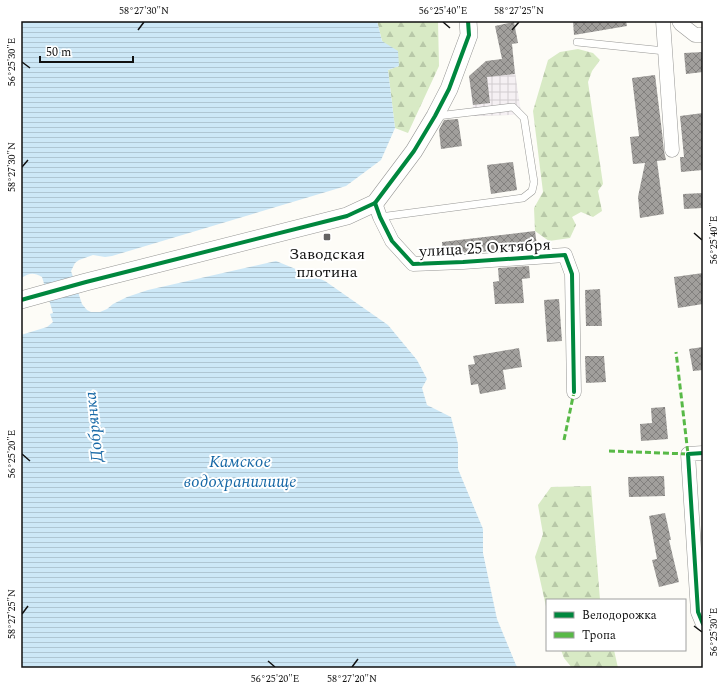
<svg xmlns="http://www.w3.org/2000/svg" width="724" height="689" font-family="Spectral,serif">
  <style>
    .industrial { fill: url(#industrial-grid) }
    .forest { fill: url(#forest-firs) }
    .water { fill: url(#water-rules) }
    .building { fill: url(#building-cross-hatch) }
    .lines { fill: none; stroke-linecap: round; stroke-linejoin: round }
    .service-casing { stroke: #979795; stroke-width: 8 }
    .minor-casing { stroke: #979795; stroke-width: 15 }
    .tertiary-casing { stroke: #979795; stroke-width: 18 }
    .service { stroke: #fffffe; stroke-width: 7 }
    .minor { stroke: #fffffe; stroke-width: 14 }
    .tertiary { stroke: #fffffe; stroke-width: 17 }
    .quiet { stroke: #58b947; stroke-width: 3; stroke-dasharray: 6 3; stroke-linecap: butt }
    .cycleway-casing { stroke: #fff; stroke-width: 6 }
    .cycleway { stroke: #00873e; stroke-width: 4 }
    .ticks { fill: none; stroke: #111; stroke-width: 1.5 }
    .poi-dot { fill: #646362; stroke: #fff; stroke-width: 1.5 }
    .labels { text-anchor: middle; stroke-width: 4; stroke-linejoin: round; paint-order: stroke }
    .street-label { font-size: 16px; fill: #111; stroke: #fff }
    .poi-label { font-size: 16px; fill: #111; stroke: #fff }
    .water-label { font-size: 17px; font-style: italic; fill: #1768a6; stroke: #fff }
    .neatline { fill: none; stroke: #111; stroke-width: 1.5 }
    .ticks-label { font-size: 10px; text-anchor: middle; fill: #111 }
  </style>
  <defs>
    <pattern id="industrial-grid" width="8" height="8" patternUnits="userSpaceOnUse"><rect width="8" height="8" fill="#f5f0f3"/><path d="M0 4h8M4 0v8" fill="none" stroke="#d1cdcf"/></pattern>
    <pattern id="forest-firs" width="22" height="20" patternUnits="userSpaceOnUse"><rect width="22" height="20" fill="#d8eac5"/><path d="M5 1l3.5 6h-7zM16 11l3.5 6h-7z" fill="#b8c8a8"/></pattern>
    <pattern id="water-rules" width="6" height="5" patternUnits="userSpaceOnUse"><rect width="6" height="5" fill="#cde8f7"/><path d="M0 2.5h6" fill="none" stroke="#afc6d3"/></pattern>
    <pattern id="building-cross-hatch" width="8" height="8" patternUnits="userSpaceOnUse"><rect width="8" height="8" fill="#a19f9c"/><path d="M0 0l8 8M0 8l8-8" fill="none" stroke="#82807e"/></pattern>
  </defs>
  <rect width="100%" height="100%" fill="#fdfcf7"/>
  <!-- industrial -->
  <path class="industrial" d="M513,58L521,113L512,115L474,116L469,76Z"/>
  <!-- forest -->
  <g class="forest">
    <path d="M377,21H438L439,66L408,133L395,128L388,70L399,66L382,41Z"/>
    <path d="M578,49L593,53L600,60L592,71L588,82L603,184L598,191L602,211L593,217L581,212L572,217L576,225L570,238L549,241L535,231L534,208L543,192L533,111L548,60L560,52Z"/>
    <path d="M591,486L600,600H547V611L535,557L543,534L538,505L551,487Z"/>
    <path d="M561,650H614L618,668H572L564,658Z"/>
  </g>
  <!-- water -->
  <path class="water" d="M21,21H377L382,41L398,51L399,66L388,70L395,128L381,160L346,186L112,256L105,257L93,255L79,260L75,263L71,271L82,304L87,310L91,312H100L107,309L113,304L127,297L148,290L276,261L325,281L388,325L417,360L427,379L422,388L427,405L451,417L458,444V469L483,529V553L497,619L516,665L518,668H21V335L47,327L53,322L50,314L53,313L42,277C33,272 30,273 21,278Z"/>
  <!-- building -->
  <g class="building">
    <path d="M573,21H626L627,26L574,35Z"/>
    <path d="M514,22L518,43L512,44L515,74L487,77L490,103L473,105L469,76L486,61L502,59L495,26Z"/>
    <path d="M703,52V72L686,74L684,53Z"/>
    <path d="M655,75L662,132L664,151L666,160L657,161L664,214L640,218L638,197L645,163L633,164L630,137L639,136L632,78Z"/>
    <path d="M703,113V170L681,172L680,157H684L680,116Z"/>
    <path d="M458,119L462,146L441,149L439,130L444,120Z"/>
    <path d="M513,162L517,190L491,194L487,165Z"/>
    <path d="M703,193V208L684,209L683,194Z"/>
    <path d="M535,231L537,246L528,247V249L443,254L442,242Z"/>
    <path d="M529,266L530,278L522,279L524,303L495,304L493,282L499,281L498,268Z"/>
    <path d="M703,273V304L678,308L674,277Z"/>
    <path d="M600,289L602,326H586L585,290Z"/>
    <path d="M559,299L562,341L547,342L544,300Z"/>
    <path d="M703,347V370L693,371L689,349Z"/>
    <path d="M519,348L522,367L503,370L506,389L480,394L478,384L471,385L468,365L475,364L473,356Z"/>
    <path d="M585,356H604L606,382L586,383Z"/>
    <path d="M665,407L668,439L641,441L640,424L652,423L651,408Z"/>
    <path d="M664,476L665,496L629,497L628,477Z"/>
    <path d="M665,513L671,540H669L679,582L659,587L652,560L657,559L649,516Z"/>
  </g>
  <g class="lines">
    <!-- service casing -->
    <g class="service-casing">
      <g id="service">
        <path d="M577,42L665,51"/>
        <path d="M380,217L523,198L532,191L534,182L524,118L513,107L437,116"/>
      </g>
    </g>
    <!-- minor casing -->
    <g class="minor-casing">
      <g id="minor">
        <path d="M663,21L672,150"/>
        <path d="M679,21L681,24L695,35H703"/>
        <path d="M375,203L380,217L392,241L413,264L463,262L565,255L572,274L574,392"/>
        <path d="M703,453L688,454L698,612L703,624"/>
      </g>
    </g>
    <!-- tertiary casing -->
    <g class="tertiary-casing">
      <path id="tertiary" d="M21,300L86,282L347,216L375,203L414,151L435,116L449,89L469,35L468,21"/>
    </g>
    <!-- service -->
    <use href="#service" class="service"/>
    <!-- minor -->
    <use href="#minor" class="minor"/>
    <!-- tertiary -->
    <use href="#tertiary" class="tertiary"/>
    <!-- quiet -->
    <g class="quiet">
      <path d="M564,440L574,392"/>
      <path d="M609,451L688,454L676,352"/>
    </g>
    <!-- cycleway casing -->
    <g class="cycleway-casing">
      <g id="cycleway">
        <path d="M375,203L380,217L392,241L413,264L463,262L565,255L572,274L574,392"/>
        <path d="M21,300L86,282L347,216L375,203L414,151L435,116L449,89L469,35L468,21"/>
        <path d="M703,453L688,454L698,612L703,624"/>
      </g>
    </g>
    <!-- cycleway -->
    <use href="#cycleway" class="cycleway"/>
  </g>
  <!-- ticks -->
  <path class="ticks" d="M443,22L450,28M138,30L144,22M512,30L519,22M22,62L30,68M22,167L28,160M694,233L702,240M22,454L30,461M22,614L28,606M694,626L702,632M268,661L275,667M352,667L358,659"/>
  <!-- markers -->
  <rect class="poi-dot" x="323" y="233" width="8" height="8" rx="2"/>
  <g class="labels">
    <!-- street labels -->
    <g class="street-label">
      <text transform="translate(485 247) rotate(-3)" y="6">улица 25 Октября</text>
    </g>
    <!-- poi labels -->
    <g class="poi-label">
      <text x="327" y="259">Заводская<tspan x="327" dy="18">плотина</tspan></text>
    </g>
    <!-- water labels -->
    <g class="water-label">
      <text transform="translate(93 427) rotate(-96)" y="6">Добрянка</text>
      <text x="240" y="467">Камское<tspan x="240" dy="20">водохранилище</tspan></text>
    </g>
  </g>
  <!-- border -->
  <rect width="724" height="689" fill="none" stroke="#ffffff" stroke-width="44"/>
  <!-- legend -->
  <rect x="546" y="599" width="140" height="52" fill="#ffffff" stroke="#a0a0a0"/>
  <rect x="554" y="612" width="20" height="6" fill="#00873e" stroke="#a0a0a0"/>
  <text x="582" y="619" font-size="12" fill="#111111">Велодорожка</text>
  <rect x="554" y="632" width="20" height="6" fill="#58b947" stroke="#a0a0a0"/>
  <text x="582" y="639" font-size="12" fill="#111111">Тропа</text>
  <!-- scale -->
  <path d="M40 56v6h93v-6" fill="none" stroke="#111111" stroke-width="2"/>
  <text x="46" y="56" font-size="12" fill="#111111" stroke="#ffffff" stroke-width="3" paint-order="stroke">50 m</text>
  <rect x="22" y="22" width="680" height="645" class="neatline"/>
  <g class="ticks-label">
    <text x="144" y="14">58°27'30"N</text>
    <text x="443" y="14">56°25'40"E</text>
    <text x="519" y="14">58°27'25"N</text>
    <text transform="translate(11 62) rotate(-90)" y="4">56°25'30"E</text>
    <text transform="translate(11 167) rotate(-90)" y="4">58°27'30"N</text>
    <text transform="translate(713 240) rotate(-90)" y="4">56°25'40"E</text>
    <text transform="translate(11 454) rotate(-90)" y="4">56°25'20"E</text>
    <text transform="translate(11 614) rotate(-90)" y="4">58°27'25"N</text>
    <text transform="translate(713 632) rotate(-90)" y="4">56°25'30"E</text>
    <text x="275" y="682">56°25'20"E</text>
    <text x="352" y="682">58°27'20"N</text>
  </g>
</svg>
